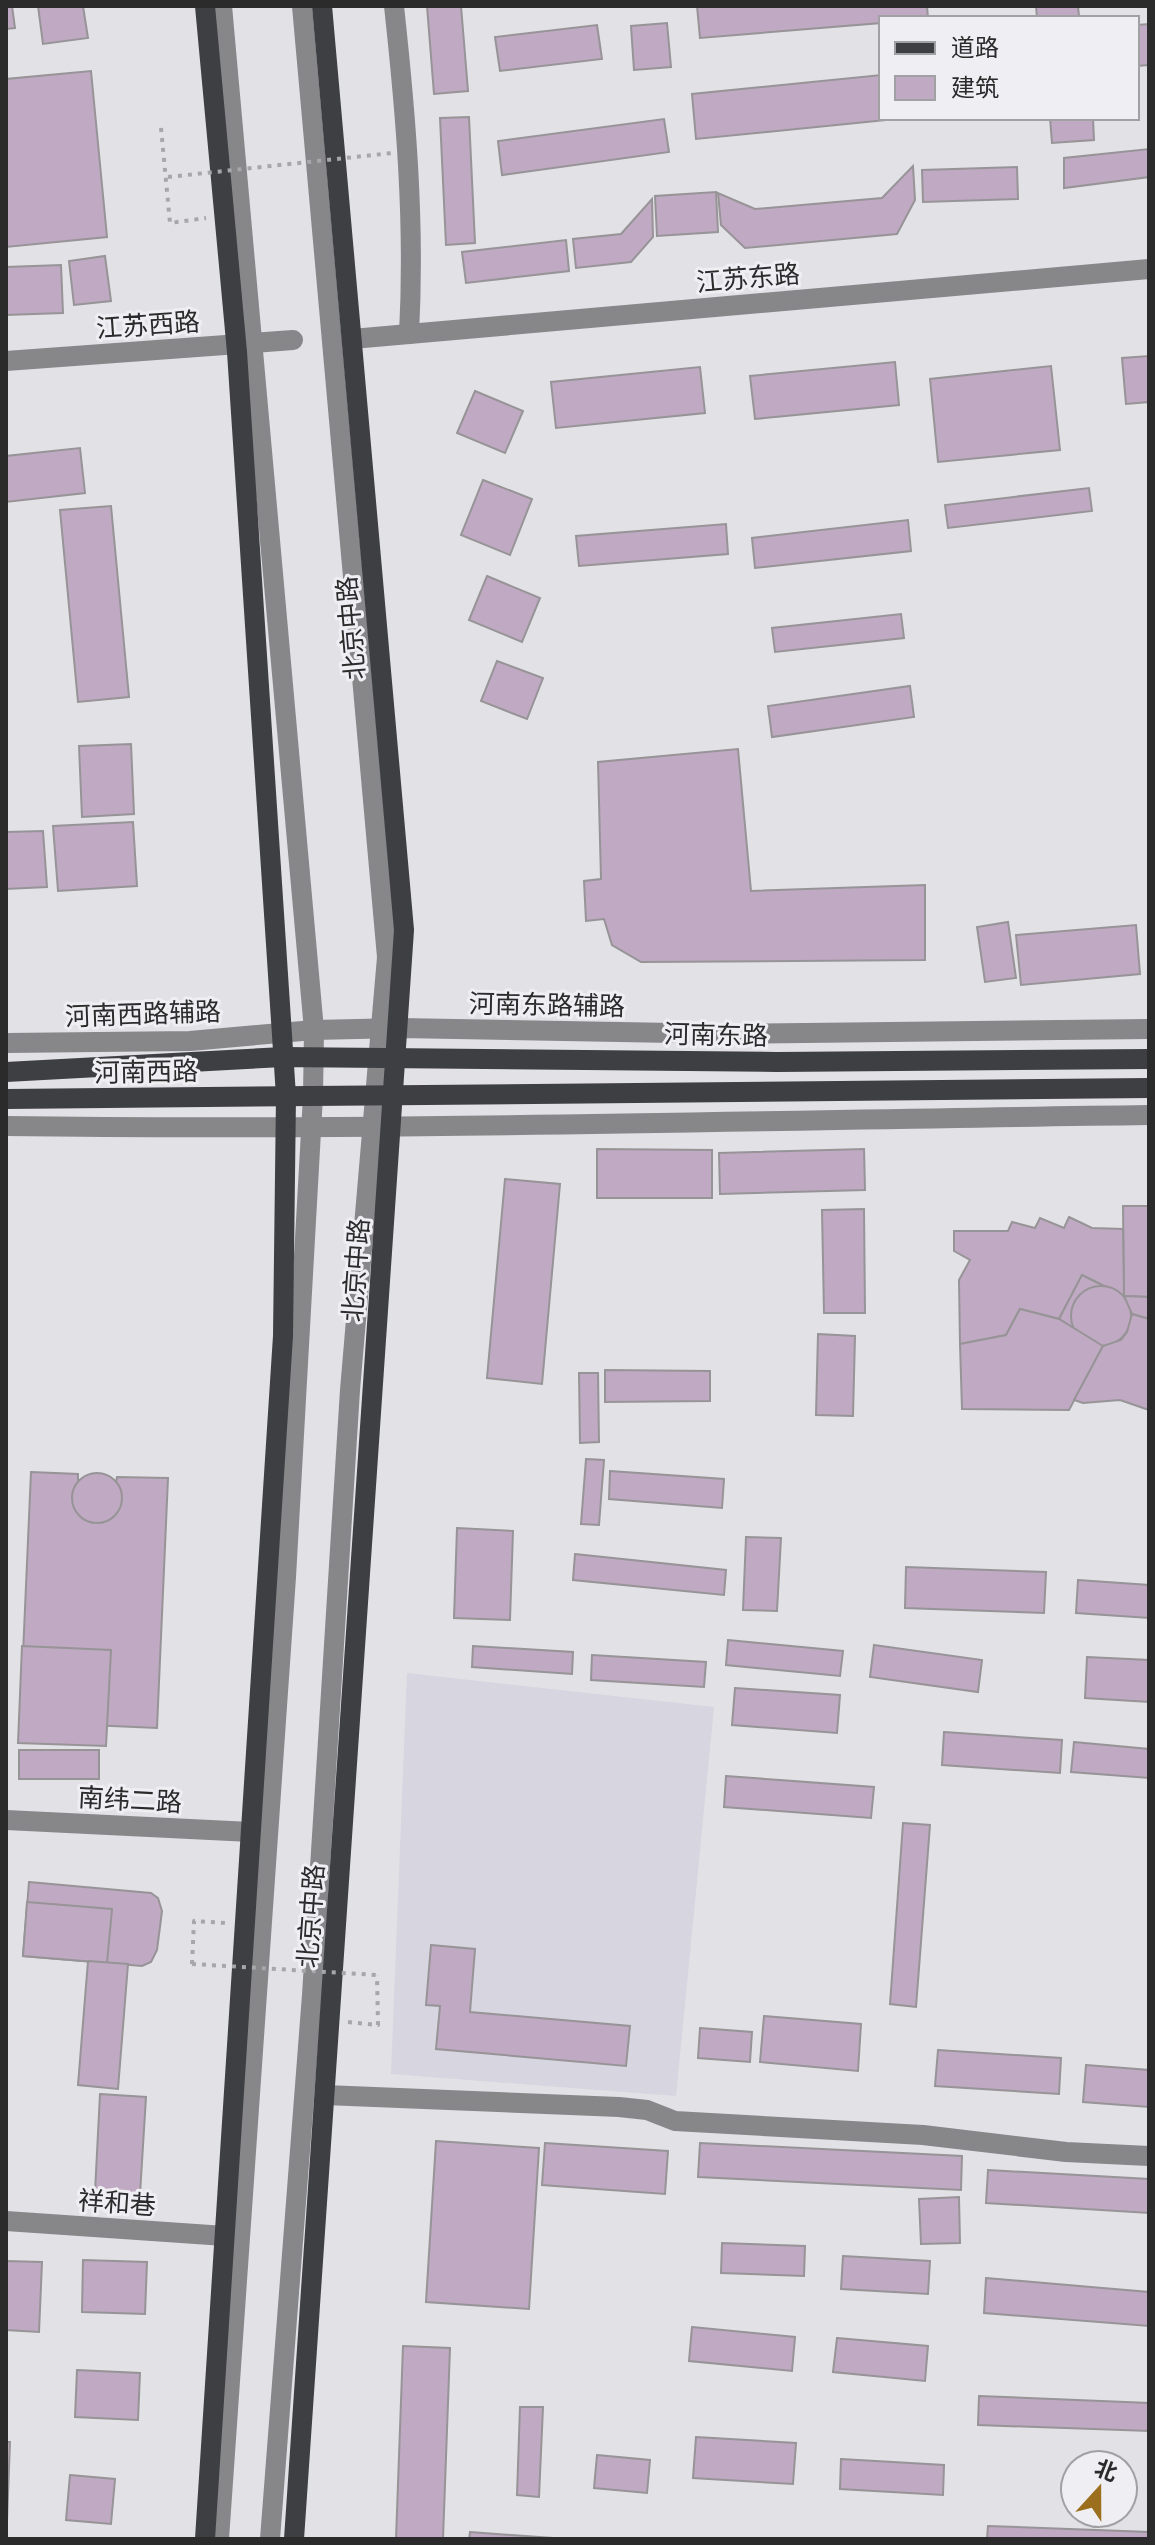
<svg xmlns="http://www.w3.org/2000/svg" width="1155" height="2545" font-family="'Zilla Slab','Noto Sans SC',serif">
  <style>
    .built { fill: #d6d5e0 }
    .building { fill: #c0a9c2; stroke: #979497; stroke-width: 2 }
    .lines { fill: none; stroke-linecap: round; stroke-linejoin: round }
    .path { stroke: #a7a7aa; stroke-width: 4; stroke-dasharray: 4 6; stroke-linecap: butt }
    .minor { stroke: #878789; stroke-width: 20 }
    .major { stroke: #3e3f42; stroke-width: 20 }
    .path-bridge { stroke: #a7a7aa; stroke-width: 4; stroke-dasharray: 4 6; stroke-linecap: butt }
    .labels { text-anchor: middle; stroke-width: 6; stroke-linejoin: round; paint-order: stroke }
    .street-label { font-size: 26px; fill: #2b2b2c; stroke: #efeff3 }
  </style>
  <rect width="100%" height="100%" fill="#e2e1e6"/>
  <!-- built -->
  <path class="built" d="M407,1673L714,1707L676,2096L391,2074Z"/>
  <!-- building -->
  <g class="building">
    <path d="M6,6H12L15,28L6,29Z"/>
    <path d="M38,6H83L88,38L43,44Z"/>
    <path d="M427,6H461L468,91L434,94Z"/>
    <path d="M697,6H927L928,18H881V23L700,38Z"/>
    <path d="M1036,6H1078L1079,16L1037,18Z"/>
    <path d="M667,23L671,67L634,70L631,26Z"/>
    <path d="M1149,24V65L1137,66V25Z"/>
    <path d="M597,25L602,59L500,71L495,37Z"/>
    <path d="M91,71L107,237L6,247V79Z"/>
    <path d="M881,75V118H906L696,139L692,94Z"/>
    <path d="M469,117L475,243L446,245L440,118Z"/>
    <path d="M1050,118H1093L1094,140L1052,143Z"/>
    <path d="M664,119L669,152L502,175L498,141Z"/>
    <path d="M1149,149V177L1064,188V158Z"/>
    <path d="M913,166L915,200L897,234L745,248L721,225L718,193L755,209L882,198Z"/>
    <path d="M1017,167L1018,199L923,202L922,170Z"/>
    <path d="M716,192L718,232L657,236L655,196Z"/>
    <path d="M652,199L653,237L631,262L576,268L573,239L621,234Z"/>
    <path d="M566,240L569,271L466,283L462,252Z"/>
    <path d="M105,256L111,301L74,305L69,261Z"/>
    <path d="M61,265L63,313L6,315V267Z"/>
    <path d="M1149,356V402L1126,404L1122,358Z"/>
    <path d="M895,362L899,405L755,419L750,376Z"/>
    <path d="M1051,366L1060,450L938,462L930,379Z"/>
    <path d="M700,367L705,413L556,428L551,382Z"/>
    <path d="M475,391L523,411L505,453L457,433Z"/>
    <path d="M80,448L85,493L6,502V456Z"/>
    <path d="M483,480L532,499L510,555L461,535Z"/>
    <path d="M1089,488L1092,511L948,528L945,505Z"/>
    <path d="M111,506L129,697L78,702L60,510Z"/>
    <path d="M908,520L911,551L755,568L752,538Z"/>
    <path d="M726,524L728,554L579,566L576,536Z"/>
    <path d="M487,576L540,598L522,642L469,620Z"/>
    <path d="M901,614L904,638L775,652L772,628Z"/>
    <path d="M497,661L543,678L527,719L481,701Z"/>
    <path d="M910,686L914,717L772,737L768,706Z"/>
    <path d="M131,744L134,814L82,817L79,746Z"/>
    <path d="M738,749L751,891L925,885V960L641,962L612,945L604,919L586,921L584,881L601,879L598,762Z"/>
    <path d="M133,822L137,886L58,891L53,826Z"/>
    <path d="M43,831L47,887L6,889V832Z"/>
    <path d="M1008,922L1016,978L985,982L977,927Z"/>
    <path d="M1136,925L1140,974L1021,985L1016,935Z"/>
    <path d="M597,1149L712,1150V1198H597Z"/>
    <path d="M864,1149L865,1190L720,1194L719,1153Z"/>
    <path d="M505,1179L560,1184L542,1384L487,1378Z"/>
    <path d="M1123,1206H1149V1297L1124,1296Z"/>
    <path d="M864,1209L865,1313H824L822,1210Z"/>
    <path d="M1069,1217L1092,1228L1123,1229L1124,1296L1082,1275L1059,1319L1020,1309L1006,1335L960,1344L959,1280L970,1260L954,1251V1231H1008L1012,1222L1035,1228L1040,1218L1064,1228Z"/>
    <path d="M1082,1275L1124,1296L1103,1346L1059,1319Z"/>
    <circle cx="1101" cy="1316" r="30"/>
    <path d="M1124,1296L1149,1297V1319L1132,1314Z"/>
    <path d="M1020,1309L1059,1319L1103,1346L1069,1410L962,1409L960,1344L1006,1335Z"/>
    <path d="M1132,1314L1149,1319V1410L1120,1400L1083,1403L1074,1400L1103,1346L1121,1340L1127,1332Z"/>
    <path d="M818,1334L855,1336L853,1416L816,1415Z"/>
    <path d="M605,1370L710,1371V1401L605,1402Z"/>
    <path d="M579,1373H598L599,1442L580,1443Z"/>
    <path d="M586,1459L604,1460L599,1525L581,1524Z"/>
    <path d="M610,1471L724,1479L722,1508L609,1499Z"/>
    <path d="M31,1472L78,1474V1480L116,1483L117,1477L168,1478L157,1728L20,1722Z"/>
    <circle cx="97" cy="1498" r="25"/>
    <path d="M457,1528L513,1531L510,1620L454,1618Z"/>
    <path d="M746,1537L781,1538L777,1611L743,1610Z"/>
    <path d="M575,1554L726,1570L724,1595L573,1580Z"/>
    <path d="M906,1567L1046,1572L1044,1613L905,1608Z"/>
    <path d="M1078,1580L1149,1585V1618L1076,1613Z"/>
    <path d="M728,1640L843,1651L840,1676L726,1665Z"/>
    <path d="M874,1645L982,1660L978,1692L870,1677Z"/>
    <path d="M22,1646L111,1650L106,1746L18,1743Z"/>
    <path d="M473,1646L573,1652L572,1674L472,1667Z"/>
    <path d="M592,1655L706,1662L704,1687L591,1680Z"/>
    <path d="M1087,1657L1149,1660V1702L1085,1698Z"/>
    <path d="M735,1688L840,1695L837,1733L732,1725Z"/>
    <path d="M944,1732L1062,1740L1060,1773L942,1765Z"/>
    <path d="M1074,1742L1149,1749V1778L1071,1772Z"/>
    <rect x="19" y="1750" width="80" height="29"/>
    <path d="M726,1776L874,1787L871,1818L724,1807Z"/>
    <path d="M903,1823L930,1825L916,2007L890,2004Z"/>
    <path d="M29,1882L151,1893L158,1898L162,1911L157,1950L151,1962L142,1966L23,1956Z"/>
    <path d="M27,1902L112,1909L107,1963L23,1956Z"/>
    <path d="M431,1945L475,1949L470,2012L630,2026L626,2066L436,2049L440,2006L426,2005Z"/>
    <path d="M88,1961L128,1964L118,2089L78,2085Z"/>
    <path d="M764,2016L861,2024L858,2071L760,2062Z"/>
    <path d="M700,2028L752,2032L750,2062L698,2058Z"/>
    <path d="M938,2050L1061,2058L1059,2094L935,2086Z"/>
    <path d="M1086,2065L1149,2070V2107L1083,2102Z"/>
    <path d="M100,2094L146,2097L140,2194L95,2192Z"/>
    <path d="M436,2141L539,2148L529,2309L426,2302Z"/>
    <path d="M545,2143L668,2151L665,2194L542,2185Z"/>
    <path d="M700,2143L962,2156L961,2190L698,2177Z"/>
    <path d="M988,2170L1149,2179V2213L986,2203Z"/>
    <path d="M959,2197L960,2243L921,2244L919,2199Z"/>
    <path d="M722,2243L805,2246L804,2276L721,2273Z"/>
    <path d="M843,2256L930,2261L928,2294L841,2289Z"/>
    <path d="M83,2260L147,2262L145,2314L82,2312Z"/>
    <path d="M6,2261L42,2262L39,2332L6,2330Z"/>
    <path d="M986,2278L1149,2292V2326L984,2313Z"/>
    <path d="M692,2327L795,2337L792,2371L689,2361Z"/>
    <path d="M837,2338L928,2346L925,2381L833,2372Z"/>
    <path d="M403,2346L450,2348L443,2539H396Z"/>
    <path d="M77,2370L140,2373L138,2420L75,2417Z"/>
    <path d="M979,2396L1149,2403V2431L978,2425Z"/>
    <path d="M520,2407H543L539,2497L517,2495Z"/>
    <path d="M696,2437L796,2443L793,2484L693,2478Z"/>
    <path d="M6,2442H10L7,2521H6Z"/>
    <path d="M597,2455L650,2460L647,2493L594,2488Z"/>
    <path d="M841,2459L944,2465L943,2495L840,2489Z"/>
    <path d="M70,2475L115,2479L111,2524L66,2520Z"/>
    <path d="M988,2526L1149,2532V2539H987Z"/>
    <path d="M470,2532L567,2539H469Z"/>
  </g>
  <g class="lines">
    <!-- path -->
    <g class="path">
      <path d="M161,128L170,223L206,218"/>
      <path d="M192,1964L194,1921L227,1923"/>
      <path d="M348,2022L378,2025L377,1975"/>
    </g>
    <!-- minor -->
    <g class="minor">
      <path d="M394,6C406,116 415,223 409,334"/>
      <path d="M352,339L1149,269"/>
      <path d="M6,361L293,340"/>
      <path d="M6,1043L190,1041L314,1030L400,1028L729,1034L1149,1029"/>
      <path d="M6,1126C387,1131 768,1120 1149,1115"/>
      <path d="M6,1820L251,1832"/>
      <path d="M325,2095L619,2107L647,2110L675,2121L923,2135L1066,2152L1149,2156"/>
      <path d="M6,2221L225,2236"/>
      <path d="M219,2539L286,1577L313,1096L314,1030L222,6"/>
      <path d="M270,2539L312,1995L350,1390L387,957L302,6"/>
    </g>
    <!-- major -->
    <g class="major">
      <path d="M205,6L237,352L286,1096L283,1336L205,2539"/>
      <path d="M6,1072L283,1057L777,1062L1149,1059"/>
      <path d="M6,1099L1149,1088"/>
      <path d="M294,2539L404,930L322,6"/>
    </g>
    <!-- path-bridge -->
    <g class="path-bridge">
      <path d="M168,177L392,153"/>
      <path d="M192,1964L377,1975"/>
    </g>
  </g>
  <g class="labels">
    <!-- street labels -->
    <g class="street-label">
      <text transform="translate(748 278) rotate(-5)" y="9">江苏东路</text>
      <text transform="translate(148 325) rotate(-4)" y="9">江苏西路</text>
      <text transform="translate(351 628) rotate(-95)" y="9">北京中路</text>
      <text transform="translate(547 1005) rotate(1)" y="9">河南东路辅路</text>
      <text transform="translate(143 1014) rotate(-2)" y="9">河南西路辅路</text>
      <text transform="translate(716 1035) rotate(1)" y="9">河南东路</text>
      <text transform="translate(146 1072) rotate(-1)" y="9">河南西路</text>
      <text transform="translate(356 1270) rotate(-86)" y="9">北京中路</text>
      <text transform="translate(130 1800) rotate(3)" y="9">南纬二路</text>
      <text transform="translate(311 1916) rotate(-86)" y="9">北京中路</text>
      <text transform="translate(117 2203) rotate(4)" y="9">祥和巷</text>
    </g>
  </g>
  <!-- border -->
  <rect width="1155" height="2545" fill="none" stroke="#2b2b2c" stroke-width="16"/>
  <!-- legend -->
  <rect x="879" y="16" width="260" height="104" fill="#efeff3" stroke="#a1a1a3" stroke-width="2"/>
  <rect x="895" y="42" width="40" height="12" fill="#3e3f42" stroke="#a1a1a3" stroke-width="2"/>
  <text x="951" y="56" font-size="24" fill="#2b2b2c">道路</text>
  <rect x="895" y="76" width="40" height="24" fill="#c0a9c2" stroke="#a1a1a3" stroke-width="2"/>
  <text x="951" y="96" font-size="24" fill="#2b2b2c">建筑</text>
  <!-- north arrow -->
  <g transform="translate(1099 2489) rotate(21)"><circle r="38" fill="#efeff3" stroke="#a1a1a3" stroke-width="2"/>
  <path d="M0-6L14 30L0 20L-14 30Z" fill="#9b6f1e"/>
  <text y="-12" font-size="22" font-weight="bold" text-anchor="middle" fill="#2b2b2c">北</text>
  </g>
</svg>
